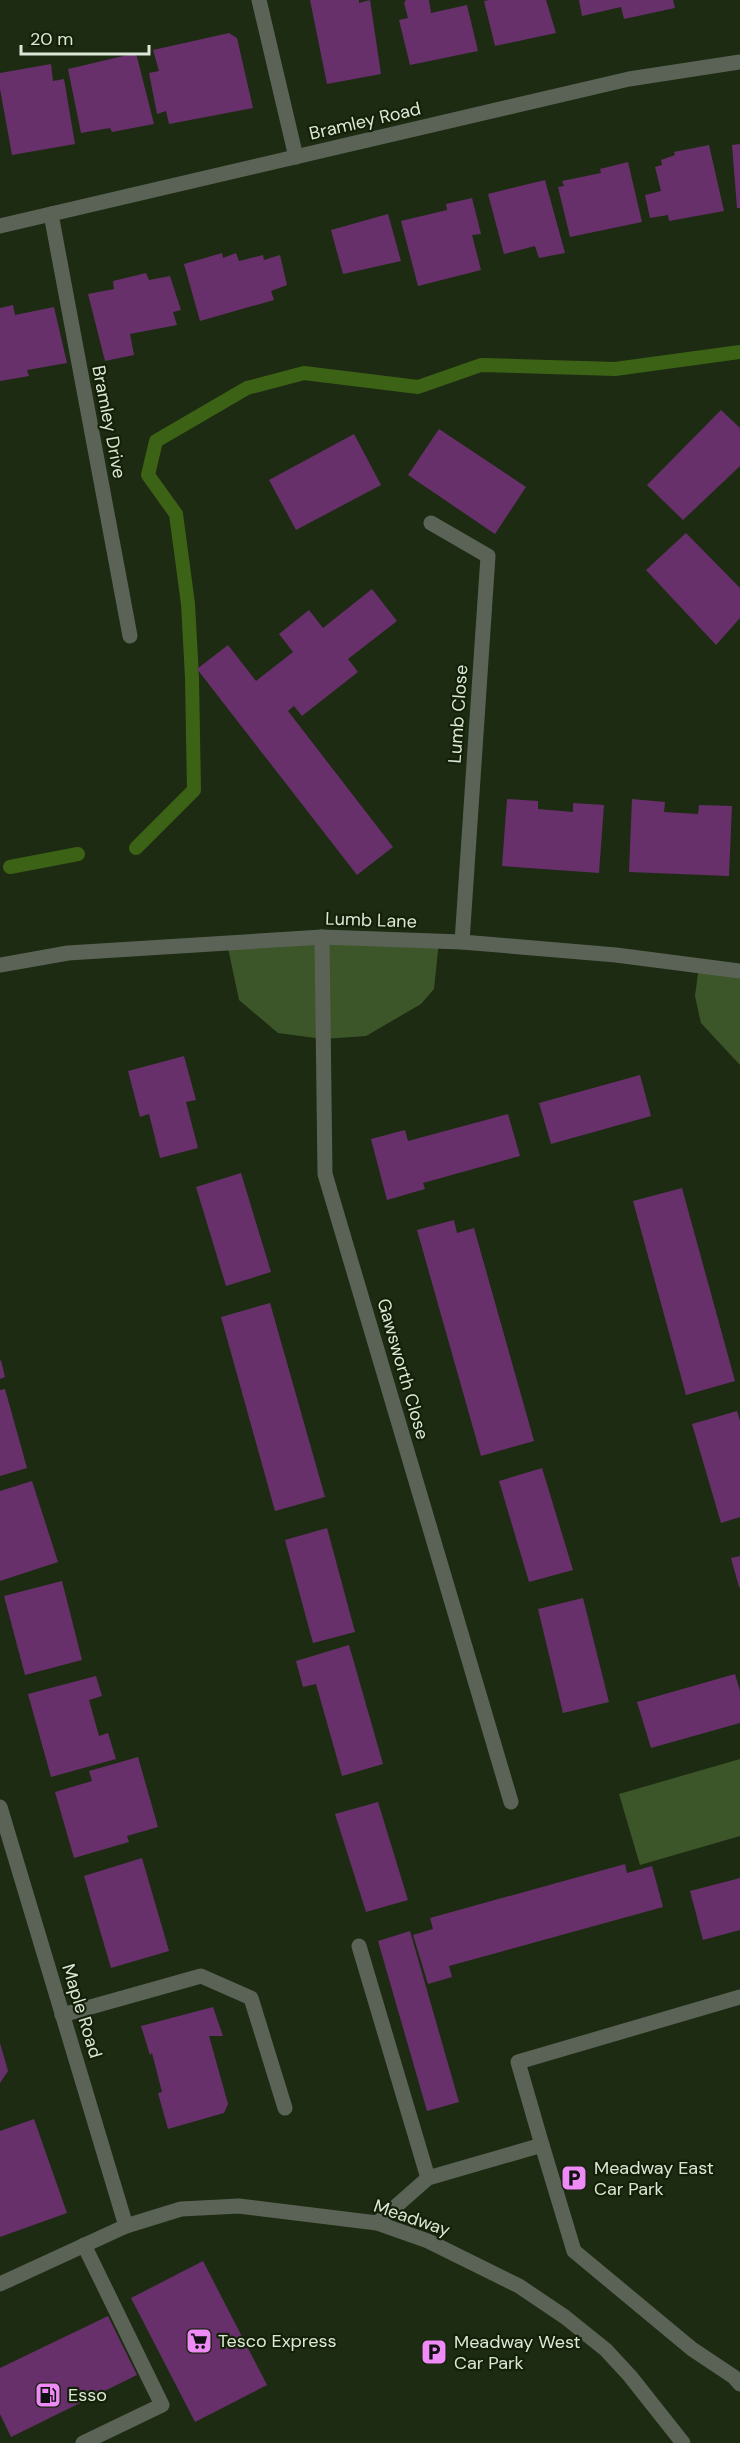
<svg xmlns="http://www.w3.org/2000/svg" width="740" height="2443" font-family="'DM Sans',sans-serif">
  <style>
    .grass { fill: #3d5629 }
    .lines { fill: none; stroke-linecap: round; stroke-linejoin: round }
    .stream { stroke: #3c6216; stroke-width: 14 }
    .building { fill: #67306b }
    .lane { stroke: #5b6357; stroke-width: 15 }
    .street { stroke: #5b6357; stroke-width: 15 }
    .labels { text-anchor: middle; stroke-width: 4.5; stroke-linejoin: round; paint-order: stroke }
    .street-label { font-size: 18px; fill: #dde7d7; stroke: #142108 }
    .poi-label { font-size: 18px; fill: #dde7d7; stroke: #142108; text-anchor: start }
  </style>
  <rect width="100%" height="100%" fill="#1d2b12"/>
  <!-- grass -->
  <g class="grass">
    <path d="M439,941L434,989L421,1004L366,1036L323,1039L278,1033L239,1000L227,943Z"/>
    <path d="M699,966L740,971V1065L701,1023L695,996Z"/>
    <path d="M740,1759V1836L640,1865L619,1794Z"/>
  </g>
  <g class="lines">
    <!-- stream -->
    <g class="stream">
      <path d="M136,848L194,790L192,678L188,604L176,514L148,475L156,441L247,388L304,373L418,387L481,365L615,369L740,352"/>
      <path d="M10,867L78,854"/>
    </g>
  </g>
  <!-- building -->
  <g class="building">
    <path d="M310,0H359V3L370,0L381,74L327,84Z"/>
    <path d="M406,0H429L431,13L467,5L478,51L410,65L399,20L408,18L404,3Z"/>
    <path d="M490,0H546L556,33L495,46L484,1Z"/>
    <path d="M579,0H673L675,8L624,19L621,7L582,16Z"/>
    <path d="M229,33L237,38L253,108L169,124L166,111L157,114L149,73L159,71L153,50Z"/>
    <path d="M136,53L154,124L112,132L110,128L81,133L68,69Z"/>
    <path d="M51,64L53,81L64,79L75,144L12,155L0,89V73Z"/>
    <path d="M740,144V208H737L732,145Z"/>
    <path d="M709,145L724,211L669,221L668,215L650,218L645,195L661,191L655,167L662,165L661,160L675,155L674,152Z"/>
    <path d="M628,162L642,222L570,237L558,187L564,186L562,181L601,173L600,169Z"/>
    <path d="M545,180L565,253L539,258L535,246L504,254L488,194Z"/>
    <path d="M472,198L481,234L472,235L481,270L418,286L401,221L447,210L446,204Z"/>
    <path d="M388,214L401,261L343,274L331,230Z"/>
    <path d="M222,253L223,258L236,253L239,261L263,255L264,260L280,255L287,285L271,291L274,300L200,321L184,264Z"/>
    <path d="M146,273L149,280L170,276L181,310L173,312L177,325L130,334L134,355L105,361L88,294L114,289L113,281Z"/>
    <path d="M13,305L15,315L54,307L67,363L27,370L29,376L0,381V308Z"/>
    <path d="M721,410L740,428V466L683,520L647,485Z"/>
    <path d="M439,429L526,487L495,534L408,475Z"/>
    <path d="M354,434L381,485L296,530L269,480Z"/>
    <path d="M686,533L740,588V618L716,645L646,570Z"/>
    <path d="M372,589L397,621L348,659L358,672L302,716L294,706L288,711L393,847L357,875L197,669L228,645L256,681L293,652L279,634L309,610L323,628Z"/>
    <path d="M507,799L538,801V809L573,812V803L604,805L599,873L502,866Z"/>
    <path d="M632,799L665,802L664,812L698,814L699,805L732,806L729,876L629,872Z"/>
    <path d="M184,1056L196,1100L186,1102L198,1148L160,1158L149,1114L140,1117L128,1071Z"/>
    <path d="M640,1075L651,1116L551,1144L539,1103Z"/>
    <path d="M508,1114L520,1156L423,1183L425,1189L387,1200L371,1139L405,1130L408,1141Z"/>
    <path d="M241,1173L271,1272L226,1286L196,1187Z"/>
    <path d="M682,1188L735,1381L686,1395L633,1201Z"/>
    <path d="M454,1220L457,1233L474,1228L534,1441L481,1456L417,1230Z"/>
    <path d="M270,1303L325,1497L275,1511L221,1317Z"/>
    <path d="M1,1360L5,1377L0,1379V1361Z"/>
    <path d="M5,1389L27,1468L0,1476V1390Z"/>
    <path d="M737,1411L740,1421V1517L721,1523L692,1424Z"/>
    <path d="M542,1468L573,1570L529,1582L499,1481Z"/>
    <path d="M32,1481L58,1562L0,1581V1491Z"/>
    <path d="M327,1528L355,1632L313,1643L285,1540Z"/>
    <path d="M740,1556V1587H739L731,1558Z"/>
    <path d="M62,1581L82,1660L25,1675L4,1596Z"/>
    <path d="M583,1598L609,1702L563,1713L538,1609Z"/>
    <path d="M349,1645L383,1764L342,1776L316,1684L303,1687L296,1661Z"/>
    <path d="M735,1674L740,1691V1723L651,1748L637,1702Z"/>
    <path d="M96,1676L102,1696L89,1700L99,1736L108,1733L116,1759L51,1777L28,1694Z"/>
    <path d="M138,1757L158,1827L127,1836L129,1842L74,1858L55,1792L92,1781L89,1771Z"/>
    <path d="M378,1802L408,1900L366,1912L335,1814Z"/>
    <path d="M142,1858L169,1951L111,1968L84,1876Z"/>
    <path d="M625,1864L627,1873L652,1866L663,1907L449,1966L452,1977L428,1984L413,1935L433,1929L430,1918Z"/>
    <path d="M740,1878V1930L703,1940L690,1891Z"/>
    <path d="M410,1931L459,2102L427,2111L378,1941Z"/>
    <path d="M213,2007L223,2036H209L228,2104L224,2113L168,2129L158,2093L162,2092L152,2053L150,2055L141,2026Z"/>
    <path d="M0,2043L8,2071L0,2083Z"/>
    <path d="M34,2119L67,2213L0,2237V2131Z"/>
    <path d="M203,2261L267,2385L195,2422L131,2298Z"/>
    <path d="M108,2316L137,2375L11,2437L0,2414V2368Z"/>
  </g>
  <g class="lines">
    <!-- lane -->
    <g class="lane">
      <path d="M359,1946L428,2178"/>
      <path d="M62,2015L201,1976L251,1998L285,2108"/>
      <path d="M542,2145L518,2062L740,1997"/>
      <path d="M377,2223L428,2178L542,2145L574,2251L692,2349L734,2377L740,2384"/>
      <path d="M83,2443L162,2405L84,2245"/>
    </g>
    <!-- street -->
    <g class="street">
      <path d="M259,0L296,157"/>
      <path d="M51,214L130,636"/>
      <path d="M0,226L629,79L740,62"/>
      <path d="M431,523L488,556L462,942"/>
      <path d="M322,937L325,1174L511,1802"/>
      <path d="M0,965L68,953L322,937L462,942L616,955L740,971"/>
      <path d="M0,1807L126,2226"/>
      <path d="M0,2284L126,2226L181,2209L239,2206L377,2223L428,2241L519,2286L565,2317L606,2350L630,2376L683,2443"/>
    </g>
  </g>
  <!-- icons -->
  <defs>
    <g id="parking-square" transform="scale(1.35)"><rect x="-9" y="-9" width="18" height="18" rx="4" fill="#ef8bf7" stroke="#142108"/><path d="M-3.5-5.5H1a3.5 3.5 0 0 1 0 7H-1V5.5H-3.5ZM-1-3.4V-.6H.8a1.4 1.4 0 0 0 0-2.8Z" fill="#111"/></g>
    <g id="supermarket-square" transform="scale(1.35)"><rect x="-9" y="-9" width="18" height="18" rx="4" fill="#ef8bf7" stroke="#142108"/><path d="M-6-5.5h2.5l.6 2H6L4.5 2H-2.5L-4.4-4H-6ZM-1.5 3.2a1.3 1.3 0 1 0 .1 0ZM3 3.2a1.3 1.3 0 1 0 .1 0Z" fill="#111"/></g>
    <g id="fuel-square" transform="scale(1.35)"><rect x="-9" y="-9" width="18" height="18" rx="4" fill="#ef8bf7" stroke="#142108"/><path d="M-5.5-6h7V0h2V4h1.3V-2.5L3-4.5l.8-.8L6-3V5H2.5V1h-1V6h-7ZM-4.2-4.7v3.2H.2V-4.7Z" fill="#111"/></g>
  </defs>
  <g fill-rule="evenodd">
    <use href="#parking-square" x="574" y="2178"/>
    <use href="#supermarket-square" x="199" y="2341"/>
    <use href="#parking-square" x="434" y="2352"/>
    <use href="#fuel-square" x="48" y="2395"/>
  </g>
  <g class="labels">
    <!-- street labels -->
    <g class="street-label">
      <text transform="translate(365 121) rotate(-13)" y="6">Bramley Road</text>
      <text transform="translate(109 422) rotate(79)" y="6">Bramley Drive</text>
      <text transform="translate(458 714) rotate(-86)" y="6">Lumb Close</text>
      <text transform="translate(371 920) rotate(2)" y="6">Lumb Lane</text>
      <text transform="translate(403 1369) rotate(74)" y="6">Gawsworth Close</text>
      <text transform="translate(82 2011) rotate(73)" y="6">Maple Road</text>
      <text transform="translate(412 2218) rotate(19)" y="6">Meadway</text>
    </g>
    <!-- poi labels -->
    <g class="poi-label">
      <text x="594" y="2174">Meadway East<tspan x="594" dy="21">Car Park</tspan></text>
      <text x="218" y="2347">Tesco Express</text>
      <text x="454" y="2348">Meadway West<tspan x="454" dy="21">Car Park</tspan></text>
      <text x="68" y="2401">Esso</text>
    </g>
  </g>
  <!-- scale -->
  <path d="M21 45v9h128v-9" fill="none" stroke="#dde7d7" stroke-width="3"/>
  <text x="30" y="45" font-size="18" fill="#dde7d7" stroke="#142108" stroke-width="4.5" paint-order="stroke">20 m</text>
</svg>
